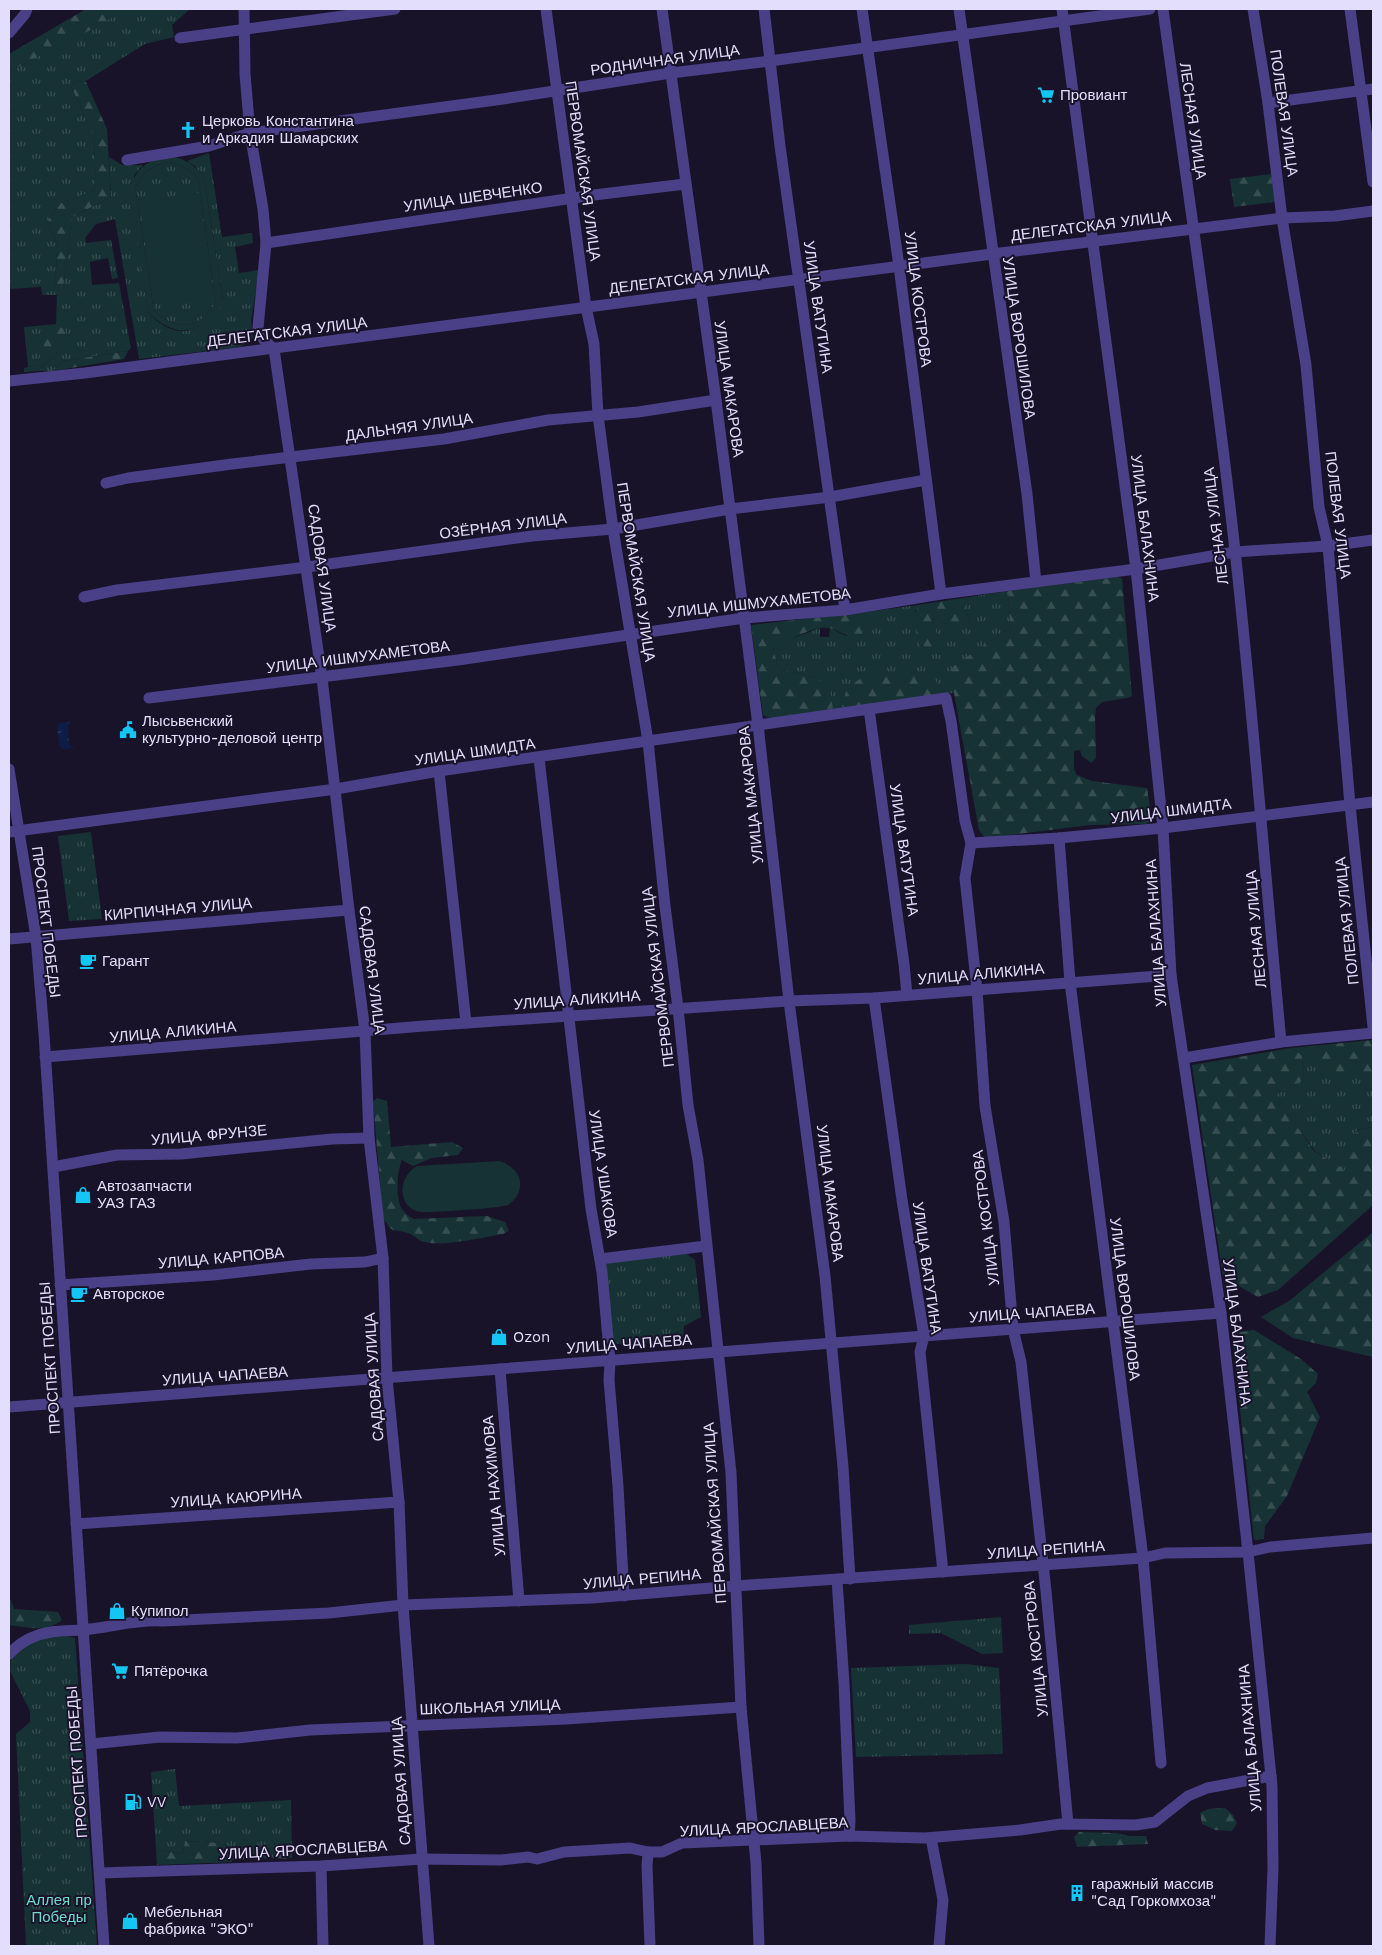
<svg xmlns="http://www.w3.org/2000/svg" width="1382" height="1955" font-family="'Work Sans',sans-serif">
  <style>
    .grass { fill: url(#grass-tufts) }
    .forest { fill: url(#forest-firs) }
    .pitch { fill: #163234; fill-rule: evenodd }
    .water { fill: url(#water-ripples) }
    .lines { fill: none; stroke-linecap: round; stroke-linejoin: round }
    .minor { stroke: #4a4087; stroke-width: 11 }
    .labels { text-anchor: middle; stroke-width: 4; stroke-linejoin: round; paint-order: stroke }
    .street-label { font-size: 15px; fill: #e4defd; stroke: #19132a }
    .poi-label { font-size: 15px; fill: #e4defd; stroke: #19132a; text-anchor: start }
    .park-label { font-size: 15px; fill: #6cdbca; stroke: #19132a }
  </style>
  <defs>
    <pattern id="grass-tufts" width="24" height="20" patternUnits="userSpaceOnUse" patternTransform="scale(1.25)"><rect width="24" height="20" fill="#163234"/><path d="M3 7l-1-3M5 7V3M7 7l1-3M15 17l-1-3M17 17v-4M19 17l1-3" fill="none" stroke="#384f52"/></pattern>
    <pattern id="forest-firs" width="22" height="20" patternUnits="userSpaceOnUse" patternTransform="scale(1.25)"><rect width="22" height="20" fill="#163234"/><path d="M5 1l3.5 6h-7zM16 11l3.5 6h-7z" fill="#384f52"/></pattern>
    <pattern id="water-ripples" width="26" height="14" patternUnits="userSpaceOnUse" patternTransform="scale(1.25)"><rect width="26" height="14" fill="#0e1d48"/><path d="M2 4q2-2 4 0t4 0M15 11q2-2 4 0t4 0" fill="none" stroke="#313d63"/></pattern>
  </defs>
  <rect width="100%" height="100%" fill="#19132a"/>
  <!-- grass -->
  <g class="grass">
    <path d="M126,9H190L172,25L174,37L145,44L84,82L76,80L71,86L94,137L96,190L61,203L48,220L58,249L54,289H63L72,217L111,197L109,157L122,165H143L134,175L148,312C159,325 176,336 194,329C202,326 216,308 223,301L204,177L195,166L187,161L209,153L222,237L252,233L253,243L235,247L239,273L259,270L251,321L253,338L240,347L139,359L115,219L96,224L85,238L86,243L111,240L118,278L112,279L108,258L90,262L92,285L119,283L131,348L128,351L63,361L53,371H37L58,354H42L37,365L28,367L24,327L56,324L57,295H42L41,287L9,289V72Z"/>
    <path d="M169,162C181,165 189,169 198,178L216,302C202,329 177,332 154,311L135,187C143,172 152,165 169,162Z"/>
    <path d="M1008,591L1010,628L953,667L954,693L937,695L928,673L910,674L844,709L833,710L816,678L779,669L773,649L785,641L820,628V637H829L830,628L846,636L866,621V612L918,605L915,612L938,638L932,620L937,617L945,624L969,620L966,609L969,597Z"/>
    <path d="M91,832L102,919L69,921L58,836Z"/>
    <path d="M1321,1045L1316,1051L1343,1077H1373V1127L1357,1130L1345,1171L1315,1151L1274,1095L1302,1081L1304,1073L1302,1055L1291,1048Z"/>
    <path d="M684,1252L695,1260L701,1317L684,1326L683,1340L613,1344L606,1262Z"/>
    <path d="M1001,1617L1003,1653L982,1654L941,1633L909,1634V1625Z"/>
    <path d="M59,1634L75,1638L97,1946H26L16,1734L30,1722V1711L10,1671L11,1657L30,1643Z"/>
    <path d="M966,1664L999,1668L1003,1754L856,1757L851,1668Z"/>
    <path d="M175,1769L179,1806L291,1800L292,1858H287L290,1849L277,1840L273,1851L275,1858L232,1860L230,1847L223,1843L185,1841L183,1854L156,1849L151,1772Z"/>
  </g>
  <!-- forest -->
  <g class="forest">
    <path d="M86,9H128L54,50L39,56L9,72V54Z"/>
    <path d="M76,80L86,82L107,129L111,197L72,217L63,289L57,294L54,289L58,249L48,220L61,203L96,190L94,137L71,86Z"/>
    <path d="M1271,174L1275,202L1234,207L1230,179Z"/>
    <path d="M59,326L66,331L58,354L37,371L24,372V368L37,365L50,327Z"/>
    <path d="M128,351L124,359L53,371L63,361Z"/>
    <path d="M1117,577L1122,578L1132,696L1127,698L1102,702L1096,708L1095,716L1096,758L1091,763L1082,756L1080,750L1074,751V769L1077,775L1092,781L1147,788L1152,821L1145,824L1090,825L985,838L979,830L953,688L952,667L1010,628L1008,591Z"/>
    <path d="M969,597L966,609L969,620L960,626L945,624L937,617L932,620L938,638L931,655L922,652C917,637 911,620 918,605Z"/>
    <path d="M866,612V621L870,629C845,646 841,625 821,628C809,629 784,642 773,649L779,669L816,678L830,687L833,710L772,719L763,715L751,625Z"/>
    <path d="M928,673L936,681L940,689L937,695L844,709C844,704 844,694 847,690C861,668 906,674 928,673Z"/>
    <path d="M1373,1040V1077H1344L1335,1081L1316,1051L1321,1045Z"/>
    <path d="M1291,1048L1302,1055L1304,1073L1302,1081L1275,1095L1314,1151L1345,1170L1346,1151L1358,1130L1373,1127V1205L1278,1290L1258,1297L1223,1277L1192,1065Z"/>
    <path d="M377,1098L387,1101L391,1147L452,1142L463,1148L458,1155L431,1158L413,1166L402,1160C397,1171 396,1193 400,1205C402,1211 408,1216 414,1219L487,1216L505,1222L509,1231L503,1234C484,1237 439,1248 421,1241C417,1239 413,1234 408,1233C393,1228 394,1236 383,1218L373,1102Z"/>
    <path d="M1373,1232V1357L1293,1338L1261,1317L1289,1301Z"/>
    <path d="M1254,1330L1301,1359L1318,1374L1316,1383L1307,1392L1320,1417L1287,1496L1265,1526L1264,1539L1254,1540L1232,1333Z"/>
    <path d="M9,1599L11,1600L14,1609L58,1612L62,1620C47,1632 27,1628 9,1625Z"/>
    <path d="M1225,1808L1233,1815L1237,1823L1232,1831L1215,1830L1202,1824L1200,1813L1208,1809Z"/>
    <path d="M1079,1832L1117,1833L1130,1836H1146L1148,1844L1077,1847L1074,1837Z"/>
    <path d="M276,1840L289,1843L290,1849L287,1859L275,1858L273,1851Z"/>
    <path d="M185,1841L224,1843L230,1847L232,1862L157,1865L156,1849L183,1854Z"/>
  </g>
  <!-- pitch -->
  <g class="pitch">
    <path d="M170,156C185,159 194,164 204,177L223,301C206,336 174,340 148,312L129,188C138,167 147,160 170,156ZM169,162C182,165 189,169 198,178L216,302C202,329 177,332 154,311L135,187C143,172 152,165 169,162Z"/>
    <path d="M199,193L214,295L155,304L139,202Z"/>
    <path d="M500,1161C510,1165 519,1171 520,1182C521,1191 516,1200 508,1205C502,1208 430,1213 421,1212C397,1209 397,1177 417,1166Z"/>
  </g>
  <!-- water -->
  <path class="water" d="M70,722L68,727L69,744L74,748L63,749L60,747L57,728L59,723Z"/>
  <g class="lines">
    <!-- minor -->
    <g class="minor">
      <path d="M244,9L245,74L250,133L263,209L266,243L258,328L264,340L274,349L322,678L349,910L365,1031L369,1138L383,1258L387,1378L399,1502L403,1605L429,1946"/>
      <path d="M546,9L586,307L594,344L598,415L613,529L648,741L665,906L678,1008L688,1105L698,1160L731,1473L741,1707L756,1863L759,1946"/>
      <path d="M662,9L716,400L758,725L789,1001L825,1276L843,1467L850,1579"/>
      <path d="M764,9L780,146L845,610"/>
      <path d="M862,9L899,266L941,594"/>
      <path d="M959,9L1027,494L1036,582"/>
      <path d="M1062,9L1136,569L1163,828L1171,975L1221,1313L1248,1552L1272,1786L1273,1868L1270,1946"/>
      <path d="M1163,9C1188,195 1217,382 1237,569C1254,726 1266,884 1281,1042"/>
      <path d="M1253,9L1268,103L1282,218L1306,365L1319,507L1328,546L1350,805L1373,1027"/>
      <path d="M1350,9L1373,182"/>
      <path d="M9,33L25,14L27,9"/>
      <path d="M180,38L395,9"/>
      <path d="M1268,103L1373,89"/>
      <path d="M127,160L209,146L250,133L496,100L671,73L770,61L1150,9"/>
      <path d="M266,243L594,195L685,184"/>
      <path d="M9,381L85,373L992,254L1282,218L1335,216L1373,211"/>
      <path d="M106,483L128,478L232,464L444,439L548,420L638,412L716,400"/>
      <path d="M84,597L117,590L307,567L532,536L613,529L730,509L830,497L926,480"/>
      <path d="M149,698L458,660L744,618L845,610L941,594L1136,569L1235,552L1328,546L1373,540"/>
      <path d="M869,709L904,964L907,995"/>
      <path d="M539,758L591,1209L602,1272L610,1361L609,1380L618,1486L624,1596"/>
      <path d="M9,769L36,937L44,1034L104,1946"/>
      <path d="M439,771L466,1023"/>
      <path d="M9,832L336,789L439,771L946,698L951,721L965,821L971,843L965,878L977,990L985,1106L1004,1222L1013,1329L1021,1362L1046,1591L1068,1824"/>
      <path d="M1059,838L1070,982L1143,1558L1161,1763"/>
      <path d="M971,843L1059,838L1163,828L1373,802"/>
      <path d="M9,939L349,910"/>
      <path d="M874,998L902,1200L924,1336L920,1352L943,1572"/>
      <path d="M45,1057L424,1026L789,1001L874,998L1171,975"/>
      <path d="M1184,1058L1281,1042L1373,1033"/>
      <path d="M53,1167L117,1155L181,1154L332,1139L369,1138"/>
      <path d="M600,1259L706,1246"/>
      <path d="M60,1285L213,1275L311,1264L365,1262L383,1258"/>
      <path d="M500,1369L519,1601"/>
      <path d="M9,1407L1221,1313"/>
      <path d="M76,1524L399,1502"/>
      <path d="M837,1580L844,1683L850,1821L849,1836"/>
      <path d="M9,1654C15,1648 23,1641 31,1638C47,1630 64,1631 81,1630C109,1628 135,1619 163,1621L329,1613L403,1605L592,1598L735,1586L1143,1558L1165,1553L1248,1552L1270,1547L1373,1538"/>
      <path d="M91,1744L160,1737L237,1738L310,1730L566,1719L741,1707"/>
      <path d="M931,1838L943,1900L939,1946"/>
      <path d="M648,1852L647,1866L650,1946"/>
      <path d="M321,1866L323,1946"/>
      <path d="M100,1873L321,1866L422,1859L501,1860L528,1857L537,1859L564,1852L630,1848L648,1852H662L682,1843L849,1836L925,1838L1020,1830L1061,1824L1136,1825L1155,1822L1188,1796L1207,1788L1271,1776"/>
    </g>
  </g>
  <!-- icons -->
  <defs>
    <g id="supermarket-bare" transform="scale(1.35)"><path d="M-6-5.5h2.5l.6 2H6L4.5 2H-2.5L-4.4-4H-6ZM-1.5 3.2a1.3 1.3 0 1 0 .1 0ZM3 3.2a1.3 1.3 0 1 0 .1 0Z" fill="#14c6f3" stroke="#19132a" stroke-width="2.5" paint-order="stroke"/></g>
    <g id="church-bare" transform="scale(1.35)"><path d="M-1.2-6h2.4v3.5h3.3v2.4h-3.3V6h-2.4V-.1h-3.3v-2.4h3.3Z" fill="#14c6f3" stroke="#19132a" stroke-width="2.5" paint-order="stroke"/></g>
    <g id="civic-bare" transform="scale(1.35)"><path d="M-.6-6.5H3V-4.5H.6V-3L4-1V1h2V6H-6V1h2V-1L-.6-3ZM-1.2 2.5V6h2.4V2.5Z" fill="#14c6f3" stroke="#19132a" stroke-width="2.5" paint-order="stroke"/></g>
    <g id="cafe-bare" transform="scale(1.35)"><path d="M-5.5-4.5H6V0H3Q3 3.5 0 3.5H-2.5Q-5.5 3.5-5.5 0ZM3-3.2v2h1.7v-2ZM-6 4.5H4V6H-6Z" fill="#14c6f3" stroke="#19132a" stroke-width="2.5" paint-order="stroke"/></g>
    <g id="shop-bare" transform="scale(1.35)"><path d="M-5-2.5h2.3a2.7 3.5 0 0 1 5.4 0H5L5.5 6h-11ZM-1.5-2.5h3a1.5 2.3 0 0 0-3 0Z" fill="#14c6f3" stroke="#19132a" stroke-width="2.5" paint-order="stroke"/></g>
    <g id="fuel-bare" transform="scale(1.35)"><path d="M-5.5-6h7V0h2V4h1.3V-2.5L3-4.5l.8-.8L6-3V5H2.5V1h-1V6h-7ZM-4.2-4.7v3.2H.2V-4.7Z" fill="#14c6f3" stroke="#19132a" stroke-width="2.5" paint-order="stroke"/></g>
    <g id="building-bare" transform="scale(1.35)"><path d="M-4-6H4V6H1V3H-1V6H-4ZM-2.5-4.3h1.7v1.8h-1.7ZM.8-4.3h1.7v1.8H.8ZM-2.5-1h1.7V.8h-1.7ZM.8-1h1.7V.8H.8Z" fill="#14c6f3" stroke="#19132a" stroke-width="2.5" paint-order="stroke"/></g>
  </defs>
  <g fill-rule="evenodd">
    <use href="#supermarket-bare" x="1046" y="95"/>
    <use href="#church-bare" x="188" y="130"/>
    <use href="#civic-bare" x="128" y="730"/>
    <use href="#cafe-bare" x="88" y="961"/>
    <use href="#shop-bare" x="83" y="1195"/>
    <use href="#cafe-bare" x="79" y="1294"/>
    <use href="#shop-bare" x="499" y="1337"/>
    <use href="#shop-bare" x="117" y="1611"/>
    <use href="#supermarket-bare" x="120" y="1671"/>
    <use href="#fuel-bare" x="133" y="1802"/>
    <use href="#building-bare" x="1077" y="1893"/>
    <use href="#shop-bare" x="130" y="1921"/>
  </g>
  <g class="labels">
    <!-- street labels -->
    <g class="street-label">
      <text transform="translate(665 60) rotate(-8)" y="5">РОДНИЧНАЯ УЛИЦА</text>
      <text transform="translate(1284 113) rotate(82)" y="5">ПОЛЕВАЯ УЛИЦА</text>
      <text transform="translate(1193 121) rotate(82)" y="5">ЛЕСНАЯ УЛИЦА</text>
      <text transform="translate(583 171) rotate(82)" y="5">ПЕРВОМАЙСКАЯ УЛИЦА</text>
      <text transform="translate(473 197) rotate(-8)" y="5">УЛИЦА ШЕВЧЕНКО</text>
      <text transform="translate(1091 226) rotate(-7)" y="5">ДЕЛЕГАТСКАЯ УЛИЦА</text>
      <text transform="translate(689 279) rotate(-7)" y="5">ДЕЛЕГАТСКАЯ УЛИЦА</text>
      <text transform="translate(918 299) rotate(83)" y="5">УЛИЦА КОСТРОВА</text>
      <text transform="translate(818 307) rotate(82)" y="5">УЛИЦА ВАТУТИНА</text>
      <text transform="translate(287 332) rotate(-7)" y="5">ДЕЛЕГАТСКАЯ УЛИЦА</text>
      <text transform="translate(1019 338) rotate(82)" y="5">УЛИЦА ВОРОШИЛОВА</text>
      <text transform="translate(729 389) rotate(82)" y="5">УЛИЦА МАКАРОВА</text>
      <text transform="translate(409 427) rotate(-8)" y="5">ДАЛЬНЯЯ УЛИЦА</text>
      <text transform="translate(1338 515) rotate(83)" y="5">ПОЛЕВАЯ УЛИЦА</text>
      <text transform="translate(503 526) rotate(-7)" y="5">ОЗЁРНАЯ УЛИЦА</text>
      <text transform="translate(1216 526) rotate(-97)" y="5">ЛЕСНАЯ УЛИЦА</text>
      <text transform="translate(1145 528) rotate(83)" y="5">УЛИЦА БАЛАХНИНА</text>
      <text transform="translate(322 568) rotate(82)" y="5">САДОВАЯ УЛИЦА</text>
      <text transform="translate(636 572) rotate(81)" y="5">ПЕРВОМАЙСКАЯ УЛИЦА</text>
      <text transform="translate(759 603) rotate(-6)" y="5">УЛИЦА ИШМУХАМЕТОВА</text>
      <text transform="translate(358 657) rotate(-7)" y="5">УЛИЦА ИШМУХАМЕТОВА</text>
      <text transform="translate(475 752) rotate(-8)" y="5">УЛИЦА ШМИДТА</text>
      <text transform="translate(751 795) rotate(-96)" y="5">УЛИЦА МАКАРОВА</text>
      <text transform="translate(1171 811) rotate(-7)" y="5">УЛИЦА ШМИДТА</text>
      <text transform="translate(904 850) rotate(82)" y="5">УЛИЦА ВАТУТИНА</text>
      <text transform="translate(178 909) rotate(-5)" y="5">КИРПИЧНАЯ УЛИЦА</text>
      <text transform="translate(1347 921) rotate(-96)" y="5">ПОЛЕВАЯ УЛИЦА</text>
      <text transform="translate(46 922) rotate(83)" y="5">ПРОСПЕКТ ПОБЕДЫ</text>
      <text transform="translate(1256 929) rotate(-95)" y="5">ЛЕСНАЯ УЛИЦА</text>
      <text transform="translate(1156 933) rotate(-94)" y="5">УЛИЦА БАЛАХНИНА</text>
      <text transform="translate(372 970) rotate(83)" y="5">САДОВАЯ УЛИЦА</text>
      <text transform="translate(981 974) rotate(-5)" y="5">УЛИЦА АЛИКИНА</text>
      <text transform="translate(658 977) rotate(-97)" y="5">ПЕРВОМАЙСКАЯ УЛИЦА</text>
      <text transform="translate(577 1000) rotate(-4)" y="5">УЛИЦА АЛИКИНА</text>
      <text transform="translate(173 1032) rotate(-5)" y="5">УЛИЦА АЛИКИНА</text>
      <text transform="translate(209 1135) rotate(-5)" y="5">УЛИЦА ФРУНЗЕ</text>
      <text transform="translate(603 1174) rotate(82)" y="5">УЛИЦА УШАКОВА</text>
      <text transform="translate(830 1193) rotate(83)" y="5">УЛИЦА МАКАРОВА</text>
      <text transform="translate(986 1218) rotate(-97)" y="5">УЛИЦА КОСТРОВА</text>
      <text transform="translate(221 1258) rotate(-5)" y="5">УЛИЦА КАРПОВА</text>
      <text transform="translate(927 1268) rotate(82)" y="5">УЛИЦА ВАТУТИНА</text>
      <text transform="translate(1125 1299) rotate(83)" y="5">УЛИЦА ВОРОШИЛОВА</text>
      <text transform="translate(1032 1313) rotate(-4)" y="5">УЛИЦА ЧАПАЕВА</text>
      <text transform="translate(1237 1332) rotate(83)" y="5">УЛИЦА БАЛАХНИНА</text>
      <text transform="translate(629 1344) rotate(-4)" y="5">УЛИЦА ЧАПАЕВА</text>
      <text transform="translate(50 1358) rotate(-94)" y="5">ПРОСПЕКТ ПОБЕДЫ</text>
      <text transform="translate(225 1376) rotate(-4)" y="5">УЛИЦА ЧАПАЕВА</text>
      <text transform="translate(374 1377) rotate(-94)" y="5">САДОВАЯ УЛИЦА</text>
      <text transform="translate(494 1486) rotate(-95)" y="5">УЛИЦА НАХИМОВА</text>
      <text transform="translate(236 1498) rotate(-4)" y="5">УЛИЦА КАЮРИНА</text>
      <text transform="translate(715 1513) rotate(-94)" y="5">ПЕРВОМАЙСКАЯ УЛИЦА</text>
      <text transform="translate(1046 1550) rotate(-4)" y="5">УЛИЦА РЕПИНА</text>
      <text transform="translate(642 1579) rotate(-5)" y="5">УЛИЦА РЕПИНА</text>
      <text transform="translate(1036 1649) rotate(-96)" y="5">УЛИЦА КОСТРОВА</text>
      <text transform="translate(490 1707) rotate(-2)" y="5">ШКОЛЬНАЯ УЛИЦА</text>
      <text transform="translate(1250 1738) rotate(-95)" y="5">УЛИЦА БАЛАХНИНА</text>
      <text transform="translate(77 1762) rotate(-94)" y="5">ПРОСПЕКТ ПОБЕДЫ</text>
      <text transform="translate(401 1781) rotate(-94)" y="5">САДОВАЯ УЛИЦА</text>
      <text transform="translate(764 1827) rotate(-3)" y="5">УЛИЦА ЯРОСЛАВЦЕВА</text>
      <text transform="translate(303 1850) rotate(-3)" y="5">УЛИЦА ЯРОСЛАВЦЕВА</text>
    </g>
    <!-- poi labels -->
    <g class="poi-label">
      <text x="1060" y="100">Провиант</text>
      <text x="202" y="126">Церковь Константина<tspan x="202" dy="17">и Аркадия Шамарских</tspan></text>
      <text x="142" y="726">Лысьвенский<tspan x="142" dy="17">культурно-деловой центр</tspan></text>
      <text x="102" y="966">Гарант</text>
      <text x="97" y="1191">Автозапчасти<tspan x="97" dy="17">УАЗ ГАЗ</tspan></text>
      <text x="93" y="1299">Авторское</text>
      <text x="513" y="1342">Ozon</text>
      <text x="131" y="1616">Купипол</text>
      <text x="134" y="1676">Пятёрочка</text>
      <text x="147" y="1807">VV</text>
      <text x="1091" y="1889">гаражный массив<tspan x="1091" dy="17">"Сад Горкомхоза"</tspan></text>
      <text x="144" y="1917">Мебельная<tspan x="144" dy="17">фабрика "ЭКО"</tspan></text>
    </g>
    <!-- park labels -->
    <g class="park-label">
      <text x="59" y="1905">Аллея пр<tspan x="59" dy="17">Победы</tspan></text>
    </g>
  </g>
  <!-- border -->
  <rect width="1382" height="1955" fill="none" stroke="#e4defd" stroke-width="20"/>
</svg>
